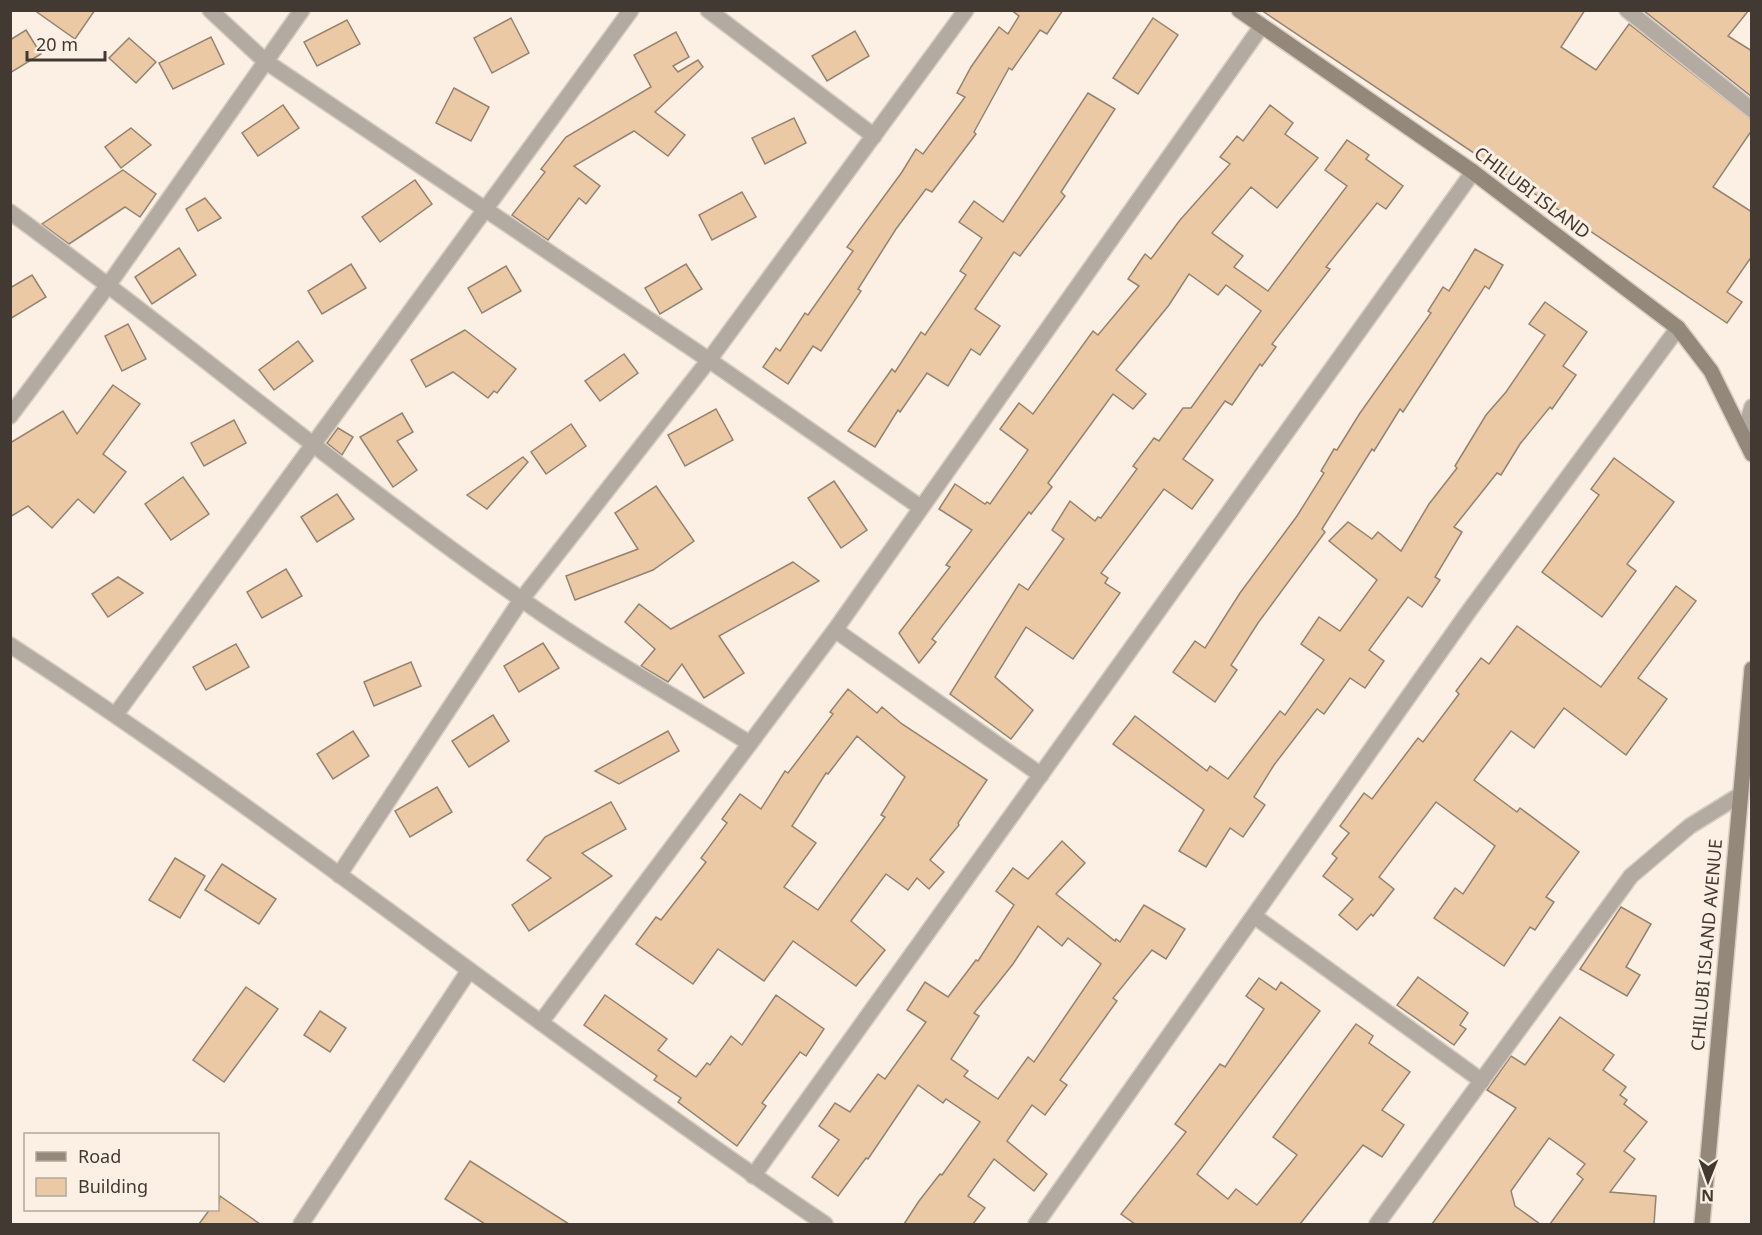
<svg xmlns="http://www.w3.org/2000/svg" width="1762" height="1235" font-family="'Noto Sans',sans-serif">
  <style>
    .building { fill: #ebc9a5; stroke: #958370; stroke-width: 1.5; fill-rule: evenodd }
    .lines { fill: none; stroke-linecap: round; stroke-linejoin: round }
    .street-casing { stroke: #d7ccc0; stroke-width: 18 }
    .secondary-casing { stroke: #d7ccc0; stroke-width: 18 }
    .street { stroke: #b3aaa1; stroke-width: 15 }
    .secondary { stroke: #93887a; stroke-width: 15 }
    .labels { text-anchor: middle; stroke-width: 6; stroke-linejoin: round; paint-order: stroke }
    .street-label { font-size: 18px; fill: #423a32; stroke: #fcf0e4 }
  </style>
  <rect width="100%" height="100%" fill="#fcf0e4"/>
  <!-- building -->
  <g class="building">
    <path d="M34,10H95L75,39Z"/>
    <path d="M1011,10H1063L1047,34L1040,30L1012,70L1009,68L974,132L976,134L932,192L926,189L896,229L858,289L861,291L821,351L813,346L788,384L763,367L776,348L780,351L805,313L808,315L853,251L847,247L902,172L916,149L923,154L965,97L957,93L971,67L999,27L1008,34L1019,16Z"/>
    <path d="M1261,10H1585L1561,47L1596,70L1629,24L1752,120V130L1713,187L1752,212V256L1727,292L1742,302L1727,323Z"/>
    <path d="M1643,10H1749L1728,36L1752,51V97Z"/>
    <path d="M511,18L529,53L492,73L474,38Z"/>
    <path d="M1153,18L1178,35L1138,94L1113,78Z"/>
    <path d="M347,20L360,44L317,66L304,42Z"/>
    <path d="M26,30L41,54L10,73V40Z"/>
    <path d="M855,31L869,56L827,81L812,56Z"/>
    <path d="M676,32L689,57L673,66L678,72L698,60L703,67L655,112L685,135L668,156L634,131L574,166L600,186L586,204L579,198L548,240L512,215L545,172L541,169L566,137L651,87L634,55Z"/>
    <path d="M211,37L224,64L173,89L159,63Z"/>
    <path d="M129,38L156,62L136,83L109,58Z"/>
    <path d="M454,88L489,107L471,141L436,123Z"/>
    <path d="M1088,93L1115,109L1061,192L1065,196L1020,256L1014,252L975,309L1000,326L980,355L971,349L948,386L927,373L900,412L898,410L875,447L848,431L892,369L895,372L921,332L925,335L966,275L960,271L982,238L959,222L974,201L1003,222Z"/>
    <path d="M283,105L299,128L258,156L242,133Z"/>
    <path d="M1270,105L1293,123L1285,134L1318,158L1277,208L1251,187L1212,233L1243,256L1234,267L1268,291L1347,186L1325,170L1347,140L1369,155L1366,159L1403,186L1386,209L1377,203L1326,267L1330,269L1272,344L1276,347L1262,366L1260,364L1232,405L1225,401L1183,459L1213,480L1192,509L1164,489L1101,573L1108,578L1105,583L1120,593L1073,659L1026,627L995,677L1033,710L1011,739L950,694L1019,584L1028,590L1064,539L1052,530L1070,501L1095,521L1098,517L1101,518L1137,469L1133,466L1154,438L1159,441L1183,408H1191L1261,311L1226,285L1218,295L1189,274L1169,305L1116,370L1146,394L1133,409L1113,394L1048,483L1052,487L1031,514L1029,512L932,639L936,642L919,663L899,633L950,567L946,565L972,530L939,509L955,484L985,504L987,502L990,504L1028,450L1000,429L1019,403L1033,414L1093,331L1098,335L1139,286L1128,279L1145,254L1151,259L1180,220L1230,164L1220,157L1237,136L1243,141Z"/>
    <path d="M794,118L806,143L765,164L752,138Z"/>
    <path d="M131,128L151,145L121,168L105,147Z"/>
    <path d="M123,170L156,194L140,217L125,207L69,244L42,224Z"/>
    <path d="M415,180L432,204L380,242L362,217Z"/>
    <path d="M742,192L756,217L712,240L699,215Z"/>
    <path d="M205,198L221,218L198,231L186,209Z"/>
    <path d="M179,248L196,275L152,304L135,277Z"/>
    <path d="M1475,249L1503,265L1489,289L1485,286L1403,412L1400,409L1374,451L1372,449L1322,529L1325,532L1258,623L1231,665L1237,670L1215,702L1173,672L1195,641L1205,648L1240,593L1297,516L1324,473L1321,471L1334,449L1337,450L1360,413L1431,313L1428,311L1443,287L1449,291Z"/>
    <path d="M351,264L366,288L322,314L308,291Z"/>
    <path d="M686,264L702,289L660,314L645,288Z"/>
    <path d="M506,266L521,291L482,313L468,288Z"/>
    <path d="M32,275L46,297L10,319V288Z"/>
    <path d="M1545,302L1587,332L1563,366L1576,375L1552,409L1550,407L1520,444L1501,475L1497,473L1454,527L1462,532L1435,577L1440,580L1422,607L1408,597L1369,650L1384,661L1365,688L1350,678L1324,714L1317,709L1274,765L1254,797L1265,805L1243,837L1230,828L1206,867L1179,851L1204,810L1113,744L1135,716L1207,771L1210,766L1228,779L1280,711L1285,715L1324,660L1301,644L1319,617L1340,631L1377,580L1329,541L1348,522L1372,539L1378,532L1401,551L1429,504L1457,468L1455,466L1486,415L1506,392L1545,335L1529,324Z"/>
    <path d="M128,324L146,359L122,371L105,336Z"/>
    <path d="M465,330L516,369L497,393L494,391L488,398L453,372L426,387L411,360Z"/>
    <path d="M298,341L313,361L274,390L259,370Z"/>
    <path d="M624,354L638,373L600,401L585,381Z"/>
    <path d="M113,385L140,404L103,454L126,472L94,513L78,499L52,528L28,506L10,517V443L63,411L77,434Z"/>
    <path d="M716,409L733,440L685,466L668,435Z"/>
    <path d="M402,413L413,432L397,441L417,470L393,487L360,437Z"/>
    <path d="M234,420L246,443L204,466L191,443Z"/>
    <path d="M571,424L586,446L546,474L531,452Z"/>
    <path d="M338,428L353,437L342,455L327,443Z"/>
    <path d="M523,457L528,462L487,509L467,495Z"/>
    <path d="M1614,458L1674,502L1627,564L1636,571L1602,617L1542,572L1599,495L1591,489Z"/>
    <path d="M183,477L209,514L171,540L145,504Z"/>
    <path d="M834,481L867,530L841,548L808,498Z"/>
    <path d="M656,486L694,541L653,570L575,600L566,576L638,549L615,513Z"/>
    <path d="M337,494L354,519L317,542L301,517Z"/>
    <path d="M793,562L819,581L719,636L744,673L704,698L682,664L668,682L641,666L655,649L625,622L639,604L671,629Z"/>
    <path d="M286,569L302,596L262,618L247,592Z"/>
    <path d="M118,577L143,593L108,617L92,594Z"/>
    <path d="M1676,586L1696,601L1638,678L1667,699L1626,755L1564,708L1534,748L1511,731L1474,780L1517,812L1520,808L1579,852L1546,897L1554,902L1535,930L1530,927L1504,966L1434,918L1455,888L1463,894L1495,846L1436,802L1379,877L1394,889L1373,916L1371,914L1357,930L1339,915L1353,899L1323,876L1337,858L1332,854L1349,833L1340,826L1364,793L1372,799L1418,738L1423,742L1459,694L1456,691L1481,658L1489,664L1517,626L1601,687Z"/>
    <path d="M543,643L559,668L519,692L504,666Z"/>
    <path d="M236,644L249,667L206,690L193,667Z"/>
    <path d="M411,662L421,686L374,706L364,682Z"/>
    <path d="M848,689L877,713L882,707L902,724L987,780L958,823L959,825L930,860L944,872L929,889L917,878L908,890L886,874L851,921L885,950L856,986L793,941L764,981L718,949L693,984L636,944L656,917L661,920L706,862L701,858L727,823L722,819L740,794L761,809L785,771L788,773L833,714L830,712ZM857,736L905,777L881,815L885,817L818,910L784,887L816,843L792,826L826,773L828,774Z"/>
    <path d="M493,715L509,741L469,767L452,741Z"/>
    <path d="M353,731L369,756L333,779L317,754Z"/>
    <path d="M668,731L679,751L619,784L595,771Z"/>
    <path d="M437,787L452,812L410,837L395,811Z"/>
    <path d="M611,802L626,829L582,853L612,876L529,931L512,905L551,878L527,860L545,837Z"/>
    <path d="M1062,841L1085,863L1056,894L1115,941L1116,939L1120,942L1144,905L1185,929L1166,959L1152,950L1113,998L1117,1001L1060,1080L1067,1085L1045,1115L1032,1105L1007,1141L1047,1174L1034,1191L994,1159L968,1196L985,1208L973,1224H904L919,1201L940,1174L942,1175L980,1122L946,1099L943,1103L918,1085L868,1159L866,1158L838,1196L812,1177L839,1140L819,1126L835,1103L850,1112L878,1074L885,1079L926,1022L907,1010L925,982L948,997L976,960L978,961L1014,905L996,891L1013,868L1028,879ZM1038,926L1062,946L1068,938L1101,964L1034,1062L1028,1057L998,1099L964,1076L968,1071L951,1059L979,1016L974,1013L1013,964Z"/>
    <path d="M175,858L205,876L180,918L149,900Z"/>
    <path d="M222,864L276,899L259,924L205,890Z"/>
    <path d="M1621,907L1651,924L1626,967L1640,975L1627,996L1580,969Z"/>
    <path d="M1418,977L1468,1013L1460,1025L1466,1029L1454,1045L1397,1005Z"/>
    <path d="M1259,978L1276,990L1281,982L1320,1011L1197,1174L1228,1199L1236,1189L1257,1205L1297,1155L1273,1137L1356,1024L1373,1036L1369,1043L1410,1072L1382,1110L1404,1125L1382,1157L1363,1145L1300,1224H1135L1121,1214L1186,1132L1175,1124L1220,1064L1225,1067L1264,1009L1246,996Z"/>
    <path d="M246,987L278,1009L224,1082L193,1060Z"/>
    <path d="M605,995L667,1039L658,1050L696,1077L707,1063L710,1065L731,1036L742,1045L776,995L824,1029L806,1056L800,1052L762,1103L766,1106L737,1146L678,1102L681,1098L654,1080L657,1076L584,1025Z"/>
    <path d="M320,1011L346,1028L330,1052L304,1035Z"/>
    <path d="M1560,1017L1614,1055L1603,1070L1626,1087L1620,1095L1627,1100L1624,1104L1647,1122L1624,1151L1635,1159L1610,1192L1656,1196L1654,1224H1550L1583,1179L1577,1174L1585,1164L1549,1138L1511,1191L1515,1206L1540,1224H1432L1516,1108L1487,1090L1511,1056L1525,1065Z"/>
    <path d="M470,1161L569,1224H485L445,1199Z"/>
    <path d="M220,1196L260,1224H199L210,1209H218Z"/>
  </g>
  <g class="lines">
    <!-- street casing -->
    <g class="street-casing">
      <g id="street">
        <path d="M210,10L265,61L709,360L920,507"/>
        <path d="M708,10L874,136"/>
        <path d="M1627,10L1752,110"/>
        <path d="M10,212C183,338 346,477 521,599C594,651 673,695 749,743"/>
        <path d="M10,416L109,284L302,10"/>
        <path d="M1744,434L1752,407"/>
        <path d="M835,630L1041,775"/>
        <path d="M10,645C290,827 549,1038 825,1224"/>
        <path d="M116,714L631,10"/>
        <path d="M339,875L521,600L709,360L966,10"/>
        <path d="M1254,916L1482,1081"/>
        <path d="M541,1022L835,630L1261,27"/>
        <path d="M753,1176L1473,172"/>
        <path d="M301,1224L468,972"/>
        <path d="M1036,1224L1469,611L1678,328"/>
        <path d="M1377,1224L1631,876L1690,826L1740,795"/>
      </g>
    </g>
    <!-- secondary casing -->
    <g class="secondary-casing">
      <g id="secondary">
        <path d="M1239,10L1473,172L1678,328L1711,371L1752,454"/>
        <path d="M1702,1224L1752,669"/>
      </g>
    </g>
    <!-- street -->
    <use href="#street" class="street"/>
    <!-- secondary -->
    <use href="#secondary" class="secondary"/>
  </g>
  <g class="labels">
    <!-- street labels -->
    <g class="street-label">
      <text transform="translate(1532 193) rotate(37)" y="6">CHILUBI ISLAND</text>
      <text transform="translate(1707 945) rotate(-85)" y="6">CHILUBI ISLAND AVENUE</text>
    </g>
  </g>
  <!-- border -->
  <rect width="1762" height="1235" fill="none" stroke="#423a32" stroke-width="24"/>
  <!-- legend -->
  <rect x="24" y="1133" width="195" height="78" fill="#fcf0e4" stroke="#b2a79d" stroke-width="1.5"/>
  <rect x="36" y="1152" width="30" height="9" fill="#93887a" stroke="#b2a79d" stroke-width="1.5"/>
  <text x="78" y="1163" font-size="18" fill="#423a32">Road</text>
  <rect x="36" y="1178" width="30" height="18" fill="#ebc9a5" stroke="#b2a79d" stroke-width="1.5"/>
  <text x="78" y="1193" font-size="18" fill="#423a32">Building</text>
  <!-- north arrow -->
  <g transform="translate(1708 1181) rotate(181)" stroke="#fcf0e4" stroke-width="4.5" paint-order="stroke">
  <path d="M0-4.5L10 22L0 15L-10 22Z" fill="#423a32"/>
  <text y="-9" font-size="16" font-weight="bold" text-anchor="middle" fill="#423a32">N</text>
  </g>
  <!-- scale -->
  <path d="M27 51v9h78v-9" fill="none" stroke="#423a32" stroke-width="3"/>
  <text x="36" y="51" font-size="18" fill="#423a32" stroke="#fcf0e4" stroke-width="4.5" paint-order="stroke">20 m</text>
</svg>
